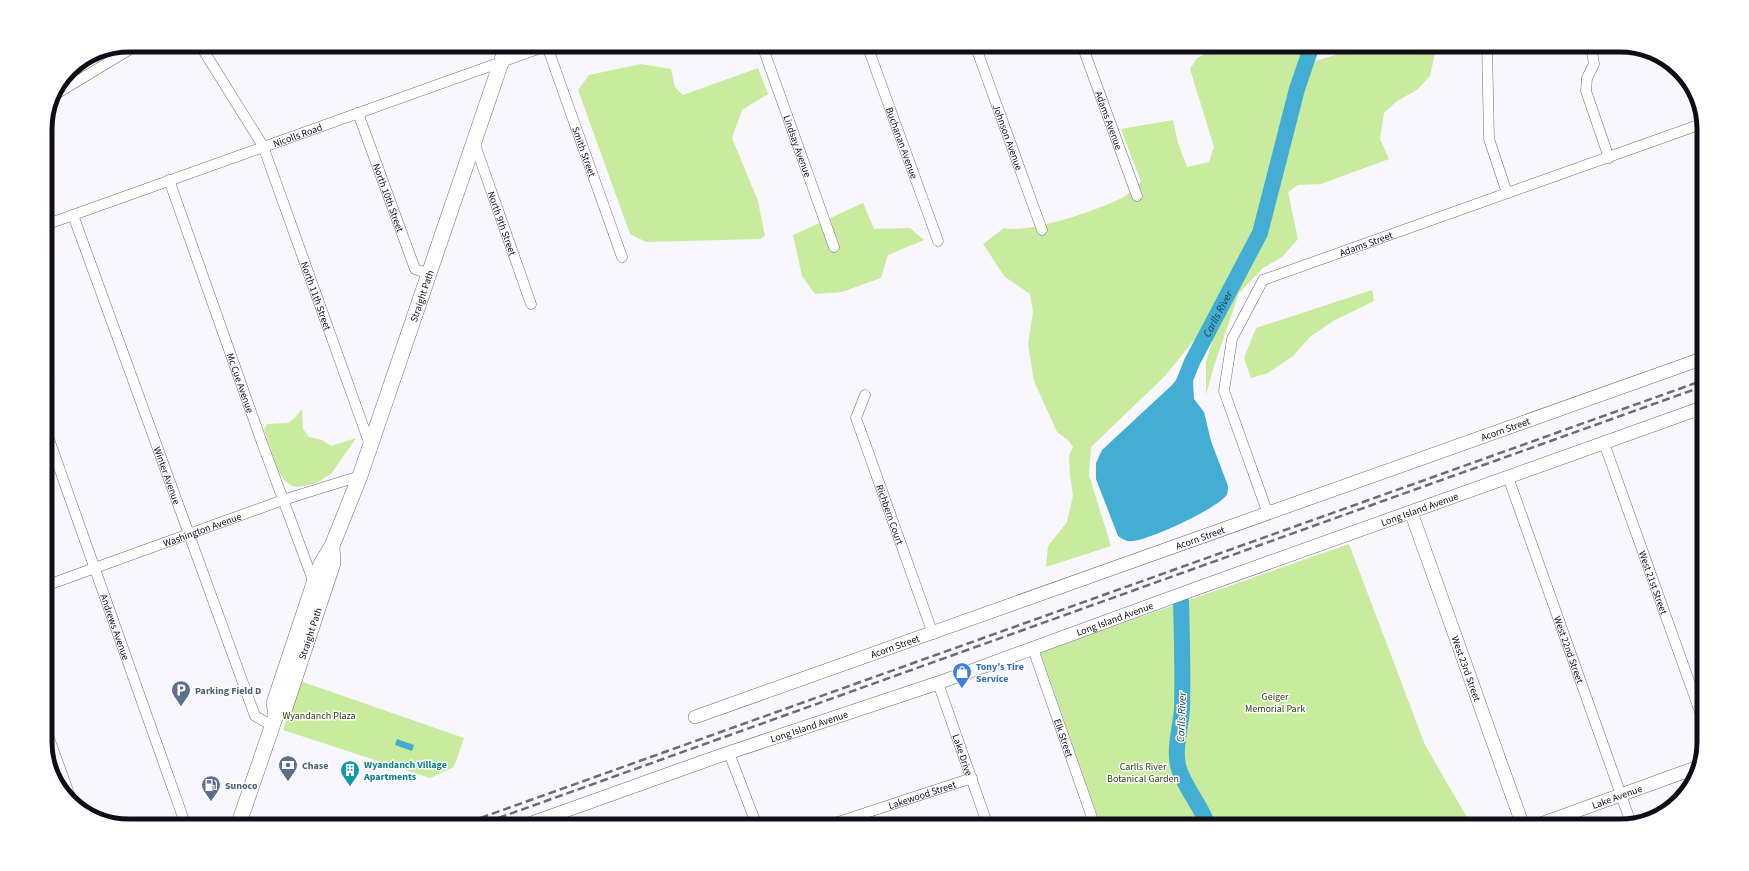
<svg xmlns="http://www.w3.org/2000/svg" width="1749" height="871" font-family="'Source Sans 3',sans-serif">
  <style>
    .green { fill: #c8eb9e }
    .water { fill: #44add4 }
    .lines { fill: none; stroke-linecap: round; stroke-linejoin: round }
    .river { stroke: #44add4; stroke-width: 16 }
    .minor-casing { stroke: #706a84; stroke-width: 11 }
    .tertiary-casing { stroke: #706a84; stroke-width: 14 }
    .secondary-casing { stroke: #706a84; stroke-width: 16 }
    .minor { stroke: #fff; stroke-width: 10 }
    .tertiary { stroke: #fff; stroke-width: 13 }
    .secondary { stroke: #fff; stroke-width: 15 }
    .rail { stroke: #6d6b73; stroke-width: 2.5; stroke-dasharray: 8 4; stroke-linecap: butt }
    .labels { text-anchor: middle; stroke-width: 3; stroke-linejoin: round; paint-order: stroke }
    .street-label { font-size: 10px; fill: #100d17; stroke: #fff }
    .shop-label { font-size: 10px; font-weight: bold; fill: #366cbe; stroke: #fff; text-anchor: start }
    .service-label { font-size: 10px; font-weight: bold; fill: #4e5e75; stroke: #fff; text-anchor: start }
    .park-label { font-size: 10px; fill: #2b4006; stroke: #fff }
    .culture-label { font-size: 10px; font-weight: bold; fill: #0d838f; stroke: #fff; text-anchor: start }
    .water-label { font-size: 11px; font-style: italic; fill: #144152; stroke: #fff }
    .rim { fill: none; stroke: #100d17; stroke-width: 5 }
  </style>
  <rect width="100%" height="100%" fill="#f8f7fd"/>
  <!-- green -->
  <g class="green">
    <path d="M1223,45H1304L1305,54L1302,63L1312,62L1369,45H1437L1430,76L1417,90L1397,101L1384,113L1380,139L1389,159L1321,184L1298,185L1288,192L1298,239L1282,257L1263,268L1239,293L1214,366L1206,395V362L1212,342L1194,340L1165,376L1091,447L1089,475L1111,546L1046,567L1048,546L1067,522L1073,495L1070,475L1069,456L1073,447L1069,441L1057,432L1034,381L1028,344L1033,312L1030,294L1005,277L983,244L1004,228C1029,234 1098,210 1122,198C1129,194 1135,187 1141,182L1121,129L1173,120L1178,143L1187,167L1209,162L1214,147L1190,69L1197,58Z"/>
    <path d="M641,64L671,69L675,87L683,95L758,68L768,94L742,110L732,138L758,201L765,236L760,239L646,242L630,234L578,90L589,75Z"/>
    <path d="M863,203L874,229L910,228L924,240L888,255L881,278L842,292L815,294L802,276L793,235Z"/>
    <path d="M1372,290L1374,301L1333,321L1310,337L1293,356L1268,373L1251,378L1244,358L1256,328Z"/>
    <path d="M302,409L303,429L309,437L322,440L331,446L356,438L331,474L316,483L299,487L292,486L284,480L278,471L264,430L267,424L288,423L295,418Z"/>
    <path d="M1349,544L1425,745L1472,826H1101L1040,652Z"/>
    <path d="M300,681L464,738L454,767L430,778L283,730Z"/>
  </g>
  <!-- water -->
  <g class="water">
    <path d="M1307,45H1352L1330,52L1309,53Z"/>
    <path d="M1192,362L1194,399L1204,412L1211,441L1228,486C1228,490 1228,494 1225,497C1213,510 1150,540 1132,541C1126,542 1123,539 1118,536L1096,479V463L1102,450L1171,386Z"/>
    <path d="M397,739L414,745L412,751L395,745Z"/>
  </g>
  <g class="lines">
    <!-- river -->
    <g class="river">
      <path id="s1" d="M1184,382L1192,362L1260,233L1297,89L1312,45"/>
      <path d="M1181,601C1182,637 1183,673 1182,708C1181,727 1173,750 1179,769C1186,790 1202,807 1208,826"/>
    </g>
    <!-- minor casing -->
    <g class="minor-casing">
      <g id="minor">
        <path id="s2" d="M200,45L263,146L370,445"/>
        <path id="s3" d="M762,45L834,247"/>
        <path id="s4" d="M867,45L938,241"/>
        <path id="s5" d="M975,45L1042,230"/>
        <path id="s6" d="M1082,45L1137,196"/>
        <path d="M1487,45L1489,139L1507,193"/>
        <path d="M1591,45L1594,64L1587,78L1586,91L1609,158"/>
        <path id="s7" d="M547,46L622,257"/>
        <path d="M1690,82L1694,95"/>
        <path d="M51,97L137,45"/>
        <path id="s8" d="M358,113L415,269L429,274"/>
        <path id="s9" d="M474,142L531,304"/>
        <path id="s10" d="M169,180L261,440L314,583"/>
        <path id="s11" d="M73,215L255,716L273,726"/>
        <path id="s12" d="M45,225L549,45"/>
        <path id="s13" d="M865,395L856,418L933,634"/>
        <path d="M1699,409L1704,424"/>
        <path id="s14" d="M45,428L186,826"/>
        <path id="s15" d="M1604,443L1704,723"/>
        <path id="s16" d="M1508,477L1631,823"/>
        <path id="s17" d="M1268,514L1224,391L1232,339L1263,280L1704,123"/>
        <path id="s18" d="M45,586L283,500L360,476"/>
        <path id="s19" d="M1033,649L1095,826"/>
        <path id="s20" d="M938,683L988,826"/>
        <path d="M45,727L71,799"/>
        <path d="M729,753L757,826"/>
        <path id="s21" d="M826,826L972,778"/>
      </g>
    </g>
    <!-- tertiary casing -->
    <g class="tertiary-casing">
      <g id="tertiary">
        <path id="s22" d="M1411,512L1523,826"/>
        <path id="s23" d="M695,717L1704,358"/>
        <path id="s24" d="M523,826L719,756L938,683L1195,589L1704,407"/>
        <path id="s25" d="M1535,826L1698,767"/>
      </g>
    </g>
    <!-- secondary casing -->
    <g class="secondary-casing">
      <g id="secondary">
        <path id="s26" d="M276,715L285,708L333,563L332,547"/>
        <path id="s27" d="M238,826L276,715L274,703L314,583L321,564L332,546L360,476L507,45"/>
      </g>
    </g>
    <!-- minor -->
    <use href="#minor" class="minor"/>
    <!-- tertiary -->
    <use href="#tertiary" class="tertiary"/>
    <!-- secondary -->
    <use href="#secondary" class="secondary"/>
    <!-- rail -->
    <g class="rail">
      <path d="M458,826L1704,380"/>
      <path d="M476,826L1704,386"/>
    </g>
  </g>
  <!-- icons -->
  <defs>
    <g id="shop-pin" transform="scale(1)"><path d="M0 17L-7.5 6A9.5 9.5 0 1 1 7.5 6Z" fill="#3f7fe0" stroke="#fff"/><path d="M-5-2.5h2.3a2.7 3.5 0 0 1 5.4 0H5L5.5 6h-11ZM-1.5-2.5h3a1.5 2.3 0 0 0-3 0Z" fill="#fff"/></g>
    <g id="parking-pin" transform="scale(1)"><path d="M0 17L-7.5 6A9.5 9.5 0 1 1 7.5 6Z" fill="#5c6f8a" stroke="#fff"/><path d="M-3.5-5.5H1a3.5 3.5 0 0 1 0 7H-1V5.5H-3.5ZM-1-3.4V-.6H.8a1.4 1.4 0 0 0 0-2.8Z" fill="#fff"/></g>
    <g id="bank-pin" transform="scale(1)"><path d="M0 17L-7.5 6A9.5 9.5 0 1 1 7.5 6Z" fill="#5c6f8a" stroke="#fff"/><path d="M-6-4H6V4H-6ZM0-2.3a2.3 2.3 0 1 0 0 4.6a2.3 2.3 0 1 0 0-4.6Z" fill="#fff"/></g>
    <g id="building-pin" transform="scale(1)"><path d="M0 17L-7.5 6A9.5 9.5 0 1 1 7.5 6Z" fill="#0f9aa8" stroke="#fff"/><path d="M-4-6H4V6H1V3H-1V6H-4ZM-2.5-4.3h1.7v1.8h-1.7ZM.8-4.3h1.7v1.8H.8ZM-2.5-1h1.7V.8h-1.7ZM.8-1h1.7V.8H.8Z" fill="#fff"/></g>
    <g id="fuel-pin" transform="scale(1)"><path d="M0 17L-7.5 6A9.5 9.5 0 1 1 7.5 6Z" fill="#5c6f8a" stroke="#fff"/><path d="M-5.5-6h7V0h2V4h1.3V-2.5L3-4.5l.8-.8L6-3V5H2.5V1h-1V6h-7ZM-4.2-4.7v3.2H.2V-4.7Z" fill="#fff"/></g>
  </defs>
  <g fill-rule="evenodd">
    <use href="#shop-pin" x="962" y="672"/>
    <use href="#parking-pin" x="181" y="690"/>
    <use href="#bank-pin" x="288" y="765"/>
    <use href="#building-pin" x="350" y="770"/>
    <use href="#fuel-pin" x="211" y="785"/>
  </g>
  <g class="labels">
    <!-- street labels -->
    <g class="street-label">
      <text dy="4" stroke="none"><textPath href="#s6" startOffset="80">Adams Avenue</textPath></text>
      <text dy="4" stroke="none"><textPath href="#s12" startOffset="268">Nicolls Road</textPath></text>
      <text dy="4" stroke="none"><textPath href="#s5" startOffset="98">Johnson Avenue</textPath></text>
      <text dy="4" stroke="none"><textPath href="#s4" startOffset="104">Buchanan Avenue</textPath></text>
      <text dy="4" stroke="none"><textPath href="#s3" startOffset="107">Lindsay Avenue</textPath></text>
      <text dy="4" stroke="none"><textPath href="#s7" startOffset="112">Smith Street</textPath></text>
      <text dy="4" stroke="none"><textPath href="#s8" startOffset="90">North 10th Street</textPath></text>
      <text dy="4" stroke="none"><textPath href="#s9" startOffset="86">North 9th Street</textPath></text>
      <text dy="4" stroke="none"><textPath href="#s17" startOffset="359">Adams Street</textPath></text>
      <text dy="4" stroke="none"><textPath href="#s2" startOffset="278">North 11th Street</textPath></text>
      <text dy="4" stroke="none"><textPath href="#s27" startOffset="563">Straight Path</textPath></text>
      <text dy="4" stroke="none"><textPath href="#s10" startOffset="215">Mc Cue Avenue</textPath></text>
      <text dy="4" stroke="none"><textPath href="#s23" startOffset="860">Acorn Street</textPath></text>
      <text dy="4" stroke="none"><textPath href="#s11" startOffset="277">Winter Avenue</textPath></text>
      <text dy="4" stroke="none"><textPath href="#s24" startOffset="951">Long Island Avenue</textPath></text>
      <text dy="4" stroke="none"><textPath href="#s13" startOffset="127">Richbern Court</textPath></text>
      <text dy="4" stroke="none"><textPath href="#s18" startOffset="167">Washington Avenue</textPath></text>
      <text dy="4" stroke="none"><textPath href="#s23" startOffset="536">Acorn Street</textPath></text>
      <text dy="4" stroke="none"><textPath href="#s15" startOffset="148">West 21st Street</textPath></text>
      <text dy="4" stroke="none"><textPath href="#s24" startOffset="627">Long Island Avenue</textPath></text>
      <text dy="4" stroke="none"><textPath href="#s14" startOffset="211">Andrews Avenue</textPath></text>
      <text dy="4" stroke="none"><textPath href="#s26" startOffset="90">Straight Path</textPath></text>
      <text dy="4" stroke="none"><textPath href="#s23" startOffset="212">Acorn Street</textPath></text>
      <text dy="4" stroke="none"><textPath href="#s16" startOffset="183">West 22nd Street</textPath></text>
      <text dy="4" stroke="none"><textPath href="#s22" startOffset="166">West 23rd Street</textPath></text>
      <text dy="4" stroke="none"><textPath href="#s24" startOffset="303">Long Island Avenue</textPath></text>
      <text dy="4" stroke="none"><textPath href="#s19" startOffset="94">Elk Street</textPath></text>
      <text dy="4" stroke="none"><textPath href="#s20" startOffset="76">Lake Drive</textPath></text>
      <text dy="4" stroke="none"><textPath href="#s21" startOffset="101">Lakewood Street</textPath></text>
      <text dy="4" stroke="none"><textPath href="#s25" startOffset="87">Lake Avenue</textPath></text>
    </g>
    <!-- shop labels -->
    <g class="shop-label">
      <text x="976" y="670">Tony’s Tire<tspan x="976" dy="12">Service</tspan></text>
    </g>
    <!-- service labels -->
    <g class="service-label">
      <text x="195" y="694">Parking Field D</text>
      <text x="302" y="769">Chase</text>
      <text x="225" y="789">Sunoco</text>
    </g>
    <!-- park labels -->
    <g class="park-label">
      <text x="1275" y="700">Geiger<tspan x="1275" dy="12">Memorial Park</tspan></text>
      <text x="319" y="719">Wyandanch Plaza</text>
      <text x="1143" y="770">Carlls River<tspan x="1143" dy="12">Botanical Garden</tspan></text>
    </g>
    <!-- culture labels -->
    <g class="culture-label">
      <text x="364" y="768">Wyandanch Village<tspan x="364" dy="12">Apartments</tspan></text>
    </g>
    <!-- water labels -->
    <g class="water-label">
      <text dy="4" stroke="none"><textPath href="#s1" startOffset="76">Carlls River</textPath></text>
      <text transform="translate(1181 717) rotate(-88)" y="4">Carlls River</text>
    </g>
  </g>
  <!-- crop -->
  <path d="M0 0H1749V871H0ZM129 52H1620A77 77 0 0 1 1697 129V742A77 77 0 0 1 1620 819H129A77 77 0 0 1 52 742V129A77 77 0 0 1 129 52Z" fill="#fff" fill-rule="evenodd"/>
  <path class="rim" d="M129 52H1620A77 77 0 0 1 1697 129V742A77 77 0 0 1 1620 819H129A77 77 0 0 1 52 742V129A77 77 0 0 1 129 52Z"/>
</svg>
